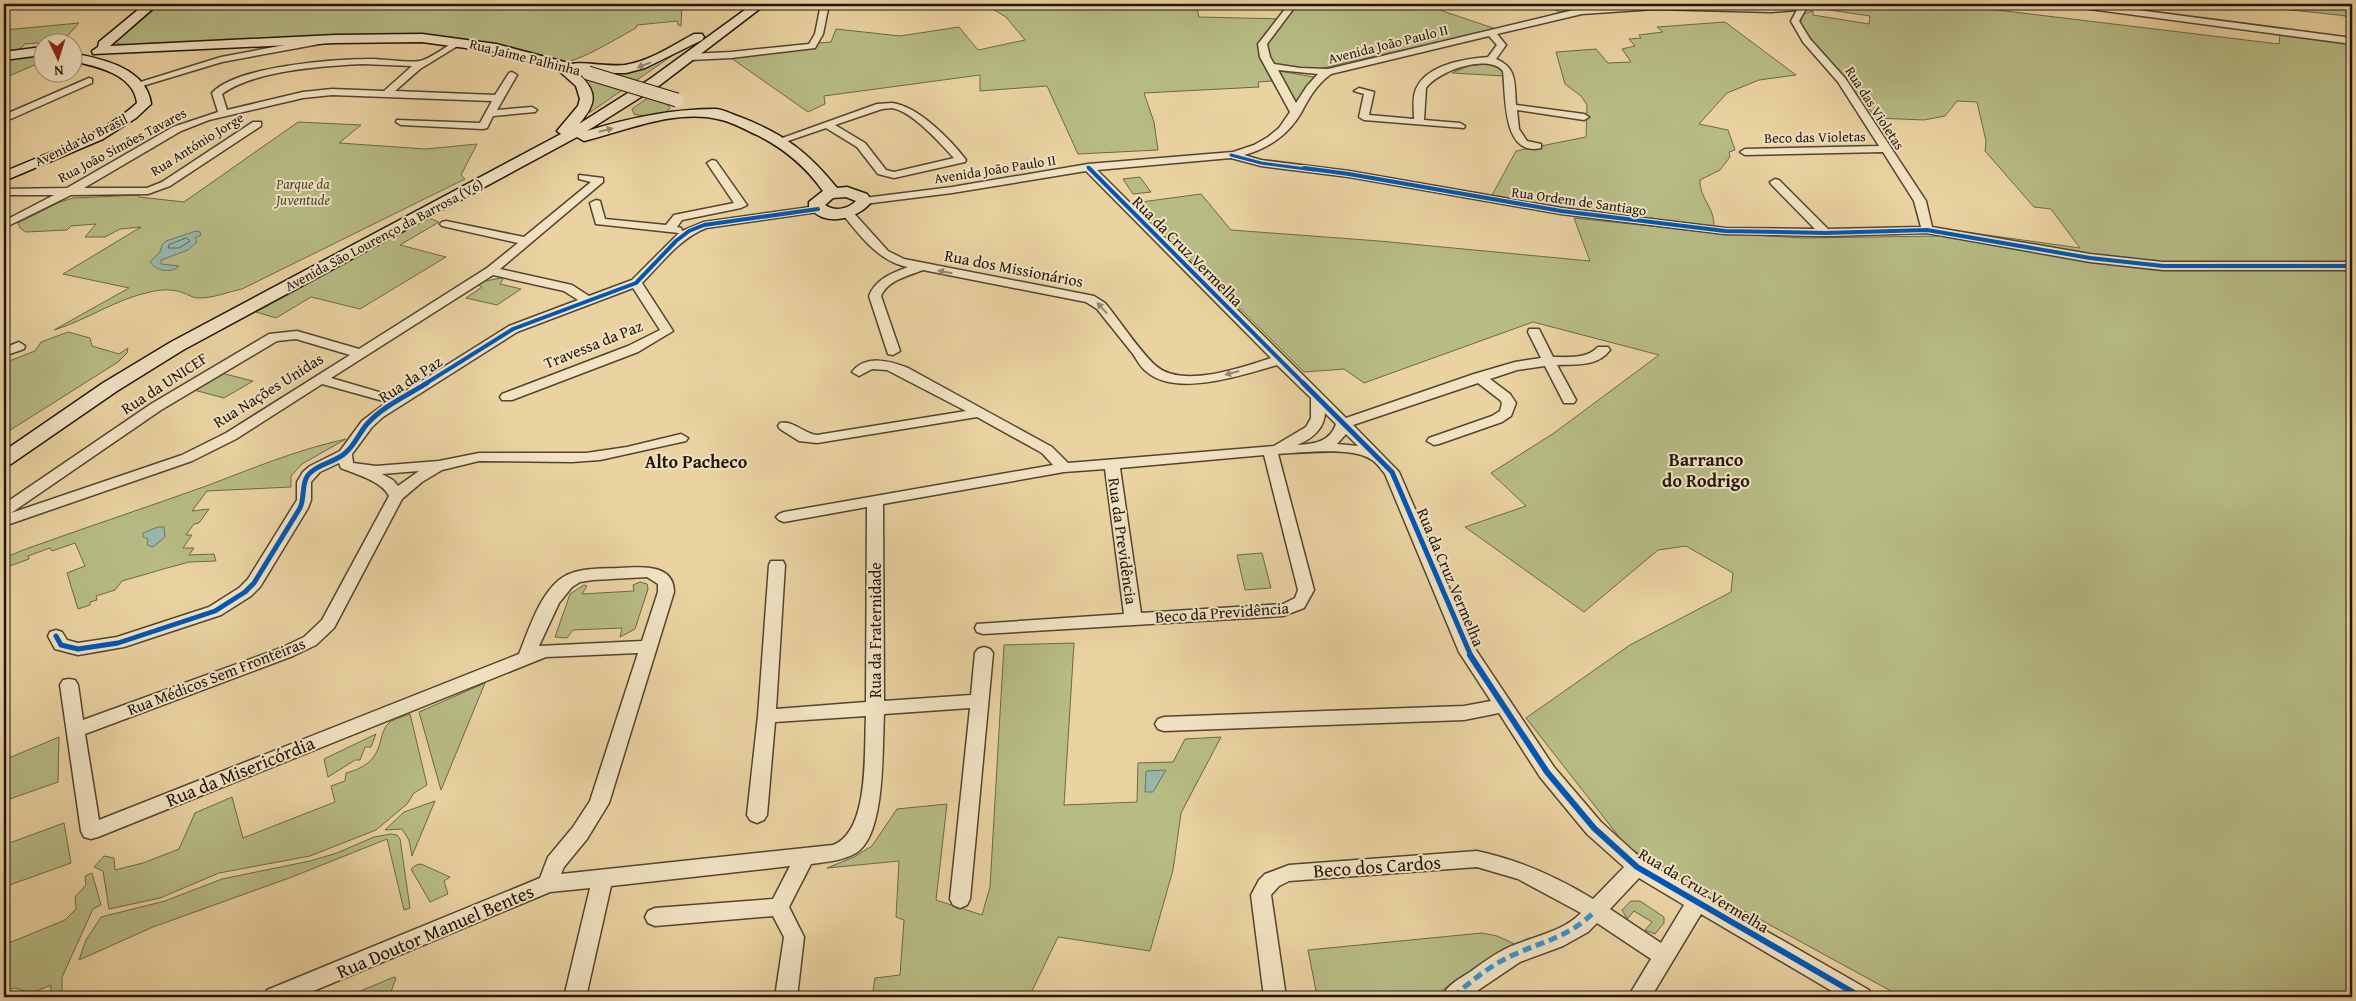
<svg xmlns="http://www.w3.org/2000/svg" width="2356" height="1001" font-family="'Gentium Book Plus',serif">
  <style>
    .green { fill: #b7bb84; stroke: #6c6848 }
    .water { fill: #9ab6ac; stroke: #69766c }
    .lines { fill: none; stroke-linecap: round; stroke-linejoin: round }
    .shore { stroke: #5d665c; stroke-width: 1 }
    .street-casing { stroke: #524430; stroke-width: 3 }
    .secondary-casing { stroke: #20150b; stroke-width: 3 }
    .street { fill: #f1e2c2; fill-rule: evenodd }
    .secondary { fill: #f1e2c2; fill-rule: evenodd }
    .secondary-bridge-casing { stroke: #20150b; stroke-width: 15; stroke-linecap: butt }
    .secondary-bridge { stroke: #f1e2c2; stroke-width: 13 }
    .quiet { stroke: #3a93d2; stroke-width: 5; stroke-dasharray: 9 5; stroke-linecap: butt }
    .cycleway-far3-casing { stroke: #f1e2c2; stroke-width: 5 }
    .cycleway-far2-casing { stroke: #f1e2c2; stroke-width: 6 }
    .cycleway-far1-casing { stroke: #f1e2c2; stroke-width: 8 }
    .cycleway-casing { stroke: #f1e2c2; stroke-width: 9 }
    .cycleway-far3 { stroke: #0057b8; stroke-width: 3 }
    .cycleway-far2 { stroke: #0057b8; stroke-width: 4 }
    .cycleway-far1 { stroke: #0057b8; stroke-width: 5 }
    .cycleway { stroke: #0057b8; stroke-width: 6 }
    .oneway { fill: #938670 }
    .labels { text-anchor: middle; stroke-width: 4; stroke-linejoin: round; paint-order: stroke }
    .far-street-label { font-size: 14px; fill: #20150b; stroke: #f1e2c2 }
    .far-park-label { font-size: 14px; font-style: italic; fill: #4d472f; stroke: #f1e2c2 }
    .street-label { font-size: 16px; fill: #20150b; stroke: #f1e2c2 }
    .neighbourhood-label { font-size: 18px; font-weight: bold; fill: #20150b; stroke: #f1e2c2 }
    .near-street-label { font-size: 19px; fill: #20150b; stroke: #f1e2c2 }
  </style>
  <rect width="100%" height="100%" fill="#ead2a1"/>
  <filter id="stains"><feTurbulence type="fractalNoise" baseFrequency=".004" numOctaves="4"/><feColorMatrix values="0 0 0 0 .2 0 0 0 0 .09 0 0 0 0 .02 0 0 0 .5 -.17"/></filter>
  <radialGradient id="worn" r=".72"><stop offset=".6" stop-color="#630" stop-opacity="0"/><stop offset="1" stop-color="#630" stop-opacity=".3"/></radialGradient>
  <!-- green -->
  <g class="green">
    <path d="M161,4H682L681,26L678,25L677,21L637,25L636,28C619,37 581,61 564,62L504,45L432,36L363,34L132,45L118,44L116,42L120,38Z"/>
    <path d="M984,4H1196L1199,17L1286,19L1297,4H1422L1496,29L1314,70L1263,63L1272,81L1258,82L1259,87L1144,93L1154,122L1158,150L1078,154L1047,86L980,91V75L824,96L825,104L808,112L731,58L808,49L818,43L831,42L836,29L900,36L959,27L978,50L1025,40L1006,17Z"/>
    <path d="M1547,4H1605L1608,6L1559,12Z"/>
    <path d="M1857,4H1947L2279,44L2280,35L2352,43V997H1902L1627,847L1526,718L1630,645L1731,592L1733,573L1686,546L1658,550L1584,612L1465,527L1526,506L1491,473L1554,433L1659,355L1533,322L1364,383L1344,369L1304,372L1134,203L1201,194L1231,230L1379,241L1590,261L1574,218L1717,233L1804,238L1940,236L1937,228L2080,248L2051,209L2034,207L1985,151L1986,141L1977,102L1957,101L1945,116L1924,120L1876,118L1836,67L1799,27L1803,14L1813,11V15L1869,24L1870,16L1823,9Z"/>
    <path d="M2235,4H2352V17L2338,15Z"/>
    <path d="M1725,22L1796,75L1759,80L1727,93L1699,124L1728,130L1735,150L1729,152L1730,157L1720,170L1700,180C1699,198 1715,207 1714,227L1567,209L1491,197L1516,151L1586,137L1587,105L1581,96L1565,84L1556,52L1596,49L1608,63L1631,62L1622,49L1635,46L1629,39L1641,38L1639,35L1663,32L1657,27Z"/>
    <path d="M79,23L63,41L25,44L19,50L4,51V30Z"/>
    <path d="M679,51L589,113C597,96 591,88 577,76L642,69Z"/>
    <path d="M35,57L42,58V62L4,78V58Z"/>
    <path d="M1491,64L1503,68L1504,76L1452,73L1471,65Z"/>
    <path d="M1279,71L1314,77L1296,102Z"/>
    <path d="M649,97L667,103L670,108C663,117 645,117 634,114L632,109Z"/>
    <path d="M298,122L361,125L339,143L426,149L477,144L461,175L465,179L242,289C227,292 215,298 198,298C193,298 189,295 184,293C173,289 162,289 150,292C116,299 87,320 54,330L129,288L63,274L141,227L120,229L105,237H85L96,224L71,226L67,230L26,232L20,228L18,223L60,202L73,198L139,195V197L184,202Z"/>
    <path d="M1140,177L1151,192L1133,194L1123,179Z"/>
    <path d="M429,218L439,222L400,245L446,257L360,309L311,297L276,318L256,312Z"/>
    <path d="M501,278L503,279L500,284L521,289L497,305L466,298L482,287L477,284L480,282Z"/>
    <path d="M68,332L90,338L92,346L119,354L128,348L127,353L118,362L4,434V363L35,351L41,342Z"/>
    <path d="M221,373L253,381L224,398L194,390Z"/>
    <path d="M346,439L302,464L291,476V487L207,491L192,511L209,509L199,523L194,524L186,535H192L183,548H194L189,555L214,554L216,561L189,562L160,570L122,581L115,590L96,596L97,600L90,602V605L78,609L67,573L85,566L75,543L52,551L50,548L28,556L29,559L4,568V558L23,550C84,528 145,508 206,486C254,468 296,450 346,439Z"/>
    <path d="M1262,553L1271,588L1245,590L1237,555Z"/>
    <path d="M640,582L647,584L648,589L635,629L620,637L622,628L573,630L567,638L555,637L570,594L584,585L587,586L582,594L634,591L633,585Z"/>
    <path d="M1074,643L1064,805L1137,802L1138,763L1173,762L1185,739L1221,737L1181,813L1173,870L1150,951L1058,937L1029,997H872L875,978L900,975L904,920L896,917L899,861L827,868L854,857L872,846L897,809L947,804L936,900L982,915L990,887L1004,645Z"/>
    <path d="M485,683L441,790L419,712Z"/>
    <path d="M410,714L427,785L414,793L407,804L376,830L310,856L219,873L160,898L109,909L103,871L94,867L104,856L114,858L115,870L143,863L179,849L195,813L232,797L243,838L335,802L331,786L345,781L346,773C363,769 376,760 380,743C382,736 383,729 388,724C392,719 403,717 410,714Z"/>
    <path d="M376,734L371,747H365L360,760H355L328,777L324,759Z"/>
    <path d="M59,737L58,782L4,801V760Z"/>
    <path d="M435,801L412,856L409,840L402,829L385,830L404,812Z"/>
    <path d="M64,823L71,863L4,887V845Z"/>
    <path d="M391,834L397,835L400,839L410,908L404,910L387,839L292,877L153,927L79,960L86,940L101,917L165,901L222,879L310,861L337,853L374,837Z"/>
    <path d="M421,864L450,877L444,881L448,894L430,902L411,869L416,865Z"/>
    <path d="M92,873L101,905L93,909L62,977V997H51V985L32,993L15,988L4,991V945L65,920L76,909L75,897L86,885L85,876Z"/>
    <path d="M1631,901H1640L1664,917V923L1655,934L1645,930L1652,922L1634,911L1627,919L1622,910Z"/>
    <path d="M1482,933L1497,936L1517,945L1445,988L1435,997L1317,996L1308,950Z"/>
    <path d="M394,977L396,978L389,997H346Z"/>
  </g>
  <!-- water -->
  <g class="water">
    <path d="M196,231L200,232L201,235L195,238L197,242L188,250L161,260V264L179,266C171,274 156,271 150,262L160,252L162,245L166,241Z"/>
    <path d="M158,527H164L165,537L153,547L147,545L148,539L143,537V533Z"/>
    <path d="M1166,770L1153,792H1145L1146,771Z"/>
  </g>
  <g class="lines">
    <!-- shore -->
    <path class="shore" d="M187,238L190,241L179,248H168L169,245Z"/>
    <!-- street casing -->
    <g class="street-casing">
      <g id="street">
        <path d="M821,4H829L823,34L815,48L731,58L690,60L685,57L690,54L731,52L809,44L815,34Z"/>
        <path d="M1289,4H1297L1267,44L1270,57L1274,64L1300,68L1328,69L1582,8L1651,4L1772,6L1838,4L1834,7L1806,9L1799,21L1810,39L1845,78L1926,201L1932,227L2090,254L2163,262H2352V270H2163L2090,262L1927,233L1825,236L1725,234L1561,214L1349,177L1261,166L1231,158L1097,170L1346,418L1474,374L1515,362L1541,358L1528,332L1529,329H1539L1553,357C1570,357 1586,359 1598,347H1608L1610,350C1597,367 1577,364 1557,365L1576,400L1574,403H1564L1545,366L1517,370L1490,379L1510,394L1516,403L1511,416L1502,422L1439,444L1434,445L1427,441L1429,438L1492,416L1500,411L1502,403L1500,400L1478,383L1353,425L1399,472L1476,650L1554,767L1601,822L1644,861L1869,990L1872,997H1842L1701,914L1651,997H1628L1651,959L1597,923L1588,932L1563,946L1520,962L1468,997H1442C1447,985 1459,979 1470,972C1481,964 1493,955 1505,949C1531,936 1560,934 1581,913L1518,879L1477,867L1289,881L1279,886L1271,895L1286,997H1264L1251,895L1259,880L1265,874L1289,865L1477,851C1519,860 1557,877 1593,899L1624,867L1587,834L1540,777L1499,713L1464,720L1164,731L1158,729L1155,724L1158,719L1164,717L1464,706L1491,701L1459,652L1385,474C1381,469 1377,463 1372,460C1353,446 1301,453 1278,454L1314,590L1304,608L1283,616L983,634L977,632L975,628L977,624L1124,614L1105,469L1064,472L883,504L884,701L971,695L975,653L978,649L984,647L990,649L993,653L970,899L967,905L960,908L953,905L950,899L970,708L884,714C882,747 886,835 856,853C842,861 826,862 811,864L789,907L804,937L797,997H775L784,937L773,916L655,926L648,923L645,917L648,911L655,908L773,899L790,866L611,886L586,997H564L590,888L550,892L299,997H264L267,990L540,878L548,857L573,827L590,801L638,653L546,657L98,837L91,839L84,837L81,831L60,685L63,680L69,679L75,680L78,685L83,720L281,648L304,637L322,620L389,496C382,481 355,474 341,468L339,463L320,472L311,482V500L308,508L260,587L251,596L221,615L124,647L78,655L55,649L48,636L50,632L56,630L62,632L67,640L78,643L117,637L209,607L239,588L248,579L292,508L297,500V482L303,472L310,466L340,451L362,421L387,402L322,384L236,439L192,461L4,526V504L151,404L269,334L297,331L359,349L487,268L518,243L442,226L440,224L442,222L446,221L524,237L591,182L579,179V175L603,178V182L500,269L572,285L589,296L632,280L679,233L596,224L590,203L596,200L600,201L605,219L666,225L674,215L734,203L707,163L712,160L716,161L747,205L741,208L682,220L677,227L681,228L682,231L704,222L818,206L824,209L818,212L706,228C679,239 662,263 642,283L673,331L638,352L512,400H502L500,397L502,394L628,346L660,330L633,288L517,332L383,417L372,427L352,454L353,463L376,466L439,461L479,453H586L627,447L681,434L688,438L686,441L600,460L572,462L479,461L442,470L422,482L402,499L334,628L316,645L293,656L85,734L99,820L519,654C529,630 538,598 559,580C575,567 600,569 619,568C640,567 674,563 674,592L609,803L587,839L564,867L561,874L833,845C870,831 864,750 866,716L775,722L767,815L764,820L757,823L750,820L747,815L758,716L769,565L771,561H783L785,565L776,709L866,702L867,507L784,522L779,520L776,517L779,514L784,512L1053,465L1042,453L977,417L817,443L799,441L780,429L778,426L780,423C793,420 804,434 817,435L966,411L887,370L872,369L859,376L852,372C866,354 890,361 908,368L1052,447L1068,463L1274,446L1306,427L1311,418V398L1277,365C1245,374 1176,398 1147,372C1141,368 1137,360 1133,354C1121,339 1109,324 1097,309L1086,302L923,270C908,276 888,280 881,296L900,351L893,355L888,354L869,296C876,279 892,273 908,267C879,262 859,235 841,212L847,209L851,210L888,251L904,259L1094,296L1105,303C1120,321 1140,352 1156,366C1182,389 1243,367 1271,358L1086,171L952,193L864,204L858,201L864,198L952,187L1088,164L1233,152L1254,145L1268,137L1279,128L1290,112L1260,57L1258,44ZM1655,9L1772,12L1797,10L1791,21L1803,42L1838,82L1879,146L1745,149L1740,152L1745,155L1883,152L1914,201L1921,227L1828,229L1779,180L1775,179L1770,182L1771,184L1815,229L1725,228L1561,208L1349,171L1261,160L1244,155C1268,149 1289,134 1301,113C1309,98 1316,85 1331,74L1489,36L1497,45L1488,57C1465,59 1427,64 1416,89C1412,98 1414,110 1414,119L1369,115L1374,92L1359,88L1354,91L1364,94L1359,117L1364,120L1464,128L1465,126L1460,123L1424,120L1426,88C1438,71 1488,53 1503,71C1506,96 1502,157 1541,148V144L1527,141L1519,129L1517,110L1584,120L1589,117L1584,114L1516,105C1514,84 1518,68 1496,59L1506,45L1497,34L1582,14ZM1278,70L1318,74L1307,86L1296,103ZM493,275L564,291L578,300L509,326L396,397L331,378ZM296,339L350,355L226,433L182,455L11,513L161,410L277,341ZM1325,413L1336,424C1330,442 1314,444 1297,445C1312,439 1324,429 1325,413ZM1346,434L1358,446L1337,444ZM1264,455L1298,590L1295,598L1283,604L1141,613L1120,468ZM419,471L398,486L393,480L382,474ZM647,577L658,584V592L642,641L539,646L559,603L572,587L580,582L593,580ZM1639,878L1684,905L1661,943L1610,909Z"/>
        <path d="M2071,4H2092L2352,38V44L2075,7Z"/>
        <path d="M322,38L325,39V43L222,62L139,87L134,84L221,57Z"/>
        <path d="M457,40L464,42L420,69L395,91L495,95L509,73L512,72L517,75L497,110L532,107L537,110L535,112L493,116L487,128L483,129L401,125L396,122L397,120L480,123L492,101L332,95L303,98L209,120L181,131L84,188H147L162,182L253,122H261V126L170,186L148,194L71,195L4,228V221L54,195H4V189L67,188L173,127L218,112L212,93C236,66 335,59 371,59C383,59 410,63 420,61C430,59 447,46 457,40ZM363,64L412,66L384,91L332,89L303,92L227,110L222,94C255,70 323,66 363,64Z"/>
        <path d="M89,78L92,79V83L4,122V115Z"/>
        <path d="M892,103C918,106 951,140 966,160L965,162L894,178L878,174L857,147L826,128L779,144L774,141L877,104ZM892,108C912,111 941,144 954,158L894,172L886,170L865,143L835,125L882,109Z"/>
        <path d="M19,342L25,346L24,349L4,356V348Z"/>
      </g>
    </g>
    <!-- secondary casing -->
    <g class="secondary-casing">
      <g id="secondary">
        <path d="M145,4H158L110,46L335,35L422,34L496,44L572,64C578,61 612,67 625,65C650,61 672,46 694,34H702L704,37L702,40L645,68L626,73H594L588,77L580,75C599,94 595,105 579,124L650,79L753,4H766L660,85L587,131C629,118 671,109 715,109C723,109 733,115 740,117C784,134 808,152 837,188L847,187L867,194L872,201C859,219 824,228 809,207V202L823,191C805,166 785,149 757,135C746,130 734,123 722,120C676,108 628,130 584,141L577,137L183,350L117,391L11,464L4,466V451L103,383L171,342L561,134L557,131L578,106L580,99L576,86L557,69L495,52L422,42L335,43L93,54L92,51L98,47L99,42ZM846,197L856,201C848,209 835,212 825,205L833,198Z"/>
        <path d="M42,47V55L4,60V52Z"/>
        <path d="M72,53C102,59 147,68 151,104L136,118L103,139L4,181V172C49,152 100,137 137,103C134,74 96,66 72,61Z"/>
      </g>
    </g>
    <!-- street -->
    <use href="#street" class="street"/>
    <!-- secondary -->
    <use href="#secondary" class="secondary"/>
    <!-- secondary-bridge casing -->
    <g class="secondary-bridge-casing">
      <path id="secondary-bridge" d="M588,73L677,100"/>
    </g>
    <!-- secondary-bridge -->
    <use href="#secondary-bridge" class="secondary-bridge"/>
    <!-- quiet -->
    <path class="quiet" d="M1453,997C1471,981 1491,965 1513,955C1544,941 1569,937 1594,912"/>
    <!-- cycleway-far3 casing -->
    <g class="cycleway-far3-casing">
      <g id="cycleway-far3">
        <path d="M1231,155L1261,163L1314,170"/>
        <path d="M1088,167L1091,170"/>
      </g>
    </g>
    <!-- cycleway-far2 casing -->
    <g class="cycleway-far2-casing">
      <g id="cycleway-far2">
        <path d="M1089,168L1304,384"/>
        <path d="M1304,168L1349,174L1561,211L1725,231L1825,233L1927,230L2090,258L2163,266H2352"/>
        <path d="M425,384L513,329L636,283L676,241L689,231L704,225L818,209"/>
      </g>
    </g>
    <!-- cycleway-far1 casing -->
    <g class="cycleway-far1-casing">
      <g id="cycleway-far1">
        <path d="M1303,383L1392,472L1471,656"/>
        <path d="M56,636L61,645L78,649L118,643L215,611L245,592L254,583L300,508C305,498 301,484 308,475C317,464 333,463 344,454C354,447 359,433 367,424C383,406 408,395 427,383"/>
      </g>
    </g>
    <!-- cycleway casing -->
    <g class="cycleway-casing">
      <path id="cycleway" d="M1470,655L1547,772L1594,828L1637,867L1861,997"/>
    </g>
    <!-- cycleway-far3 -->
    <use href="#cycleway-far3" class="cycleway-far3"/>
    <!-- cycleway-far2 -->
    <use href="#cycleway-far2" class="cycleway-far2"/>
    <!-- cycleway-far1 -->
    <use href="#cycleway-far1" class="cycleway-far1"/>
    <!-- cycleway -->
    <use href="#cycleway" class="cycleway"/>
  </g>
  <!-- one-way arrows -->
  <defs><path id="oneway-solid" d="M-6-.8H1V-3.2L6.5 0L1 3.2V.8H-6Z" transform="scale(1.25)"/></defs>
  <g class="oneway">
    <use href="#oneway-solid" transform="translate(644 65) rotate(159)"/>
    <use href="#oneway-solid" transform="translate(606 130) rotate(-14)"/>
    <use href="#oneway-solid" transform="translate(945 272) rotate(-170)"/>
    <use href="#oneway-solid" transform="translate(1102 308) rotate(-133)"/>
    <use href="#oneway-solid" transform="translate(1232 373) rotate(165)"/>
  </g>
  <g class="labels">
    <!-- far-street labels -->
    <g class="far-street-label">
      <text transform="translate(1388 44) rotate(-14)" y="5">Avenida João Paulo II</text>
      <text transform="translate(525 57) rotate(14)" y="5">Rua Jaime Palhinha</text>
      <text transform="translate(1875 108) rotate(57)" y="5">Rua das Violetas</text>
      <text transform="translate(1815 137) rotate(-1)" y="5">Beco das Violetas</text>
      <text transform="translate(81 140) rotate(-26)" y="5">Avenida do Brasil</text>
      <text transform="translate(197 144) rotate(-32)" y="5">Rua António Jorge</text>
      <text transform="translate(122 145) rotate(-28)" y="5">Rua João Simões Tavares</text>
      <text transform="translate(995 169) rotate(-9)" y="5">Avenida João Paulo II</text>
      <text transform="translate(1579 201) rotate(8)" y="5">Rua Ordem de Santiago</text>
      <text transform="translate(384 235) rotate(-28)" y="5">Avenida São Lourenço da Barrosa (V6)</text>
    </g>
    <!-- far-park labels -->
    <g class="far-park-label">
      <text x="303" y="189">Parque da<tspan x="303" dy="16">Juventude</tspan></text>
    </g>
    <!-- street labels -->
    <g class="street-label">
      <text transform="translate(1188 251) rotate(45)" y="6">Rua da Cruz Vermelha</text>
      <text transform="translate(1014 268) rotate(11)" y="6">Rua dos Missionários</text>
      <text transform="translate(593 344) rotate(-22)" y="6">Travessa da Paz</text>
      <text transform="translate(410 379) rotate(-33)" y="6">Rua da Paz</text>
      <text transform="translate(164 383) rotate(-33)" y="6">Rua da UNICEF</text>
      <text transform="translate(268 390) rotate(-32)" y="6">Rua Nações Unidas</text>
      <text transform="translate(1123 541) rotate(82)" y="6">Rua da Previdência</text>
      <text transform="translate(1451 577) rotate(67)" y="6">Rua da Cruz Vermelha</text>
      <text transform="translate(1222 612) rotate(-4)" y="6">Beco da Previdência</text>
      <text transform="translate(875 630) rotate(-90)" y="6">Rua da Fraternidade</text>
      <text transform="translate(216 676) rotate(-21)" y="6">Rua Médicos Sem Fronteiras</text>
      <text transform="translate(1704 890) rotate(31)" y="6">Rua da Cruz Vermelha</text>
    </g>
    <!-- neighbourhood labels -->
    <g class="neighbourhood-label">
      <text x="1706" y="466">Barranco<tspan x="1706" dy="21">do Rodrigo</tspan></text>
      <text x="696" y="468">Alto Pacheco</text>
    </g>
    <!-- near-street labels -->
    <g class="near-street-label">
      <text transform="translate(240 771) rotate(-22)" y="7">Rua da Misericórdia</text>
      <text transform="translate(1377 866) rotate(-4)" y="7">Beco dos Cardos</text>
      <text transform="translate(435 931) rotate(-23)" y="7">Rua Doutor Manuel Bentes</text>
    </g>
  </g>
  <!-- margin -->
  <rect width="2356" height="1001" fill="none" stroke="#ead2a1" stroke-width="20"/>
  <rect x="5" y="5" width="2346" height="991" fill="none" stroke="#20150b" stroke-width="2.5"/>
  <rect x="10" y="10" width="2336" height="981" fill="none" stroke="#20150b"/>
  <!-- north arrow -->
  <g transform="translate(58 58) rotate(176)"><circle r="24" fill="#f1e2c2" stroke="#9d9079"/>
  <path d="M0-4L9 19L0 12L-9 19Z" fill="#8f2418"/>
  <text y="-8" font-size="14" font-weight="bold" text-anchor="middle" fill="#20150b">N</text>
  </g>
  <rect width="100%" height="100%" filter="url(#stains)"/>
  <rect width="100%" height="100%" fill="url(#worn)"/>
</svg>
